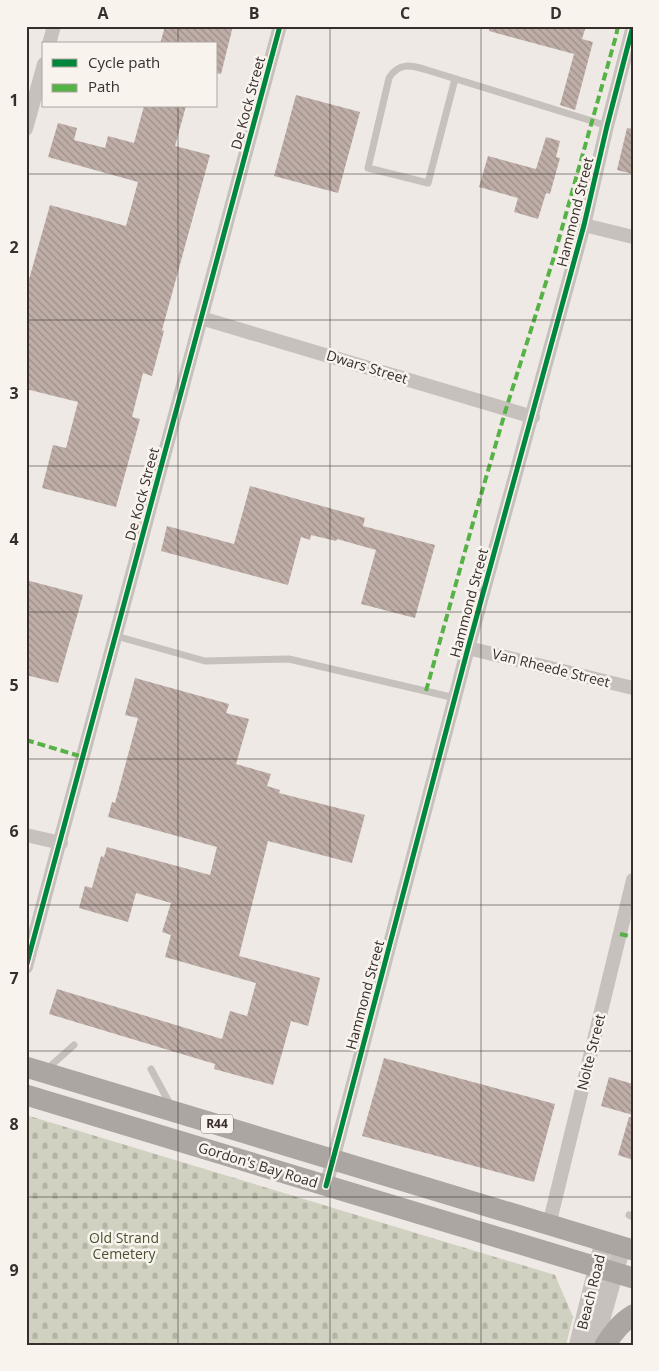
<svg xmlns="http://www.w3.org/2000/svg" width="659" height="1371" font-family="'Open Sans',sans-serif">
  <style>
    .cemetery { fill: url(#cemetery-stones) }
    .building { fill: url(#building-back-hatch) }
    .lines { fill: none; stroke-linecap: round; stroke-linejoin: round }
    .service { stroke: #c7c1bd; stroke-width: 7 }
    .minor { stroke: #c7c1bd; stroke-width: 14 }
    .tertiary { stroke: #c7c1bd; stroke-width: 18 }
    .primary { stroke: #aca6a2; stroke-width: 21 }
    .quiet { stroke: #56b246; stroke-width: 4; stroke-dasharray: 8 4; stroke-linecap: butt }
    .cycleway-casing { stroke: #f9f3ed; stroke-width: 8 }
    .cycleway { stroke: #00873e; stroke-width: 5 }
    .grid { fill: none; stroke: #372e2c; stroke-width: 1; stroke-opacity: 0.55 }
    .labels { text-anchor: middle; stroke-width: 5; stroke-linejoin: round; paint-order: stroke }
    .shield { fill: #f9f3ed; stroke: #716966; stroke-width: 1 }
    .shield-label { font-size: 12px; font-weight: bold; fill: #372e2c }
    .street-label { font-size: 14px; fill: #372e2c; stroke: #f9f3ed }
    .park-label { font-size: 14px; fill: #495332; stroke: #f9f3ed }
    .neatline { fill: none; stroke: #372e2c; stroke-width: 2 }
    .grid-label { font-size: 16px; text-anchor: middle; font-weight: bold; fill: #372e2c }
  </style>
  <defs>
    <pattern id="cemetery-stones" width="16" height="16" patternUnits="userSpaceOnUse" patternTransform="scale(1.25)"><rect width="16" height="16" fill="#d0d1c0"/><path d="M2 7V4a2 2 0 0 1 4 0v3zM10 15v-3a2 2 0 0 1 4 0v3z" fill="#b3b4a5"/></pattern>
    <pattern id="building-back-hatch" width="6" height="6" patternUnits="userSpaceOnUse" patternTransform="scale(1.25)"><rect width="6" height="6" fill="#bfaea8"/><path d="M-1 5l2 2M0 0l6 6M5-1l2 2" fill="none" stroke="#9c8e89"/></pattern>
  </defs>
  <rect width="100%" height="100%" fill="#eee9e4"/>
  <!-- cemetery -->
  <path class="cemetery" d="M26,1115L555,1275L573,1317L566,1345H26Z"/>
  <!-- building -->
  <g class="building">
    <path d="M165,26H233L221,74L216,73V44H160Z"/>
    <path d="M489,26H586L582,39L593,42L575,110L560,105L574,54L489,31Z"/>
    <path d="M296,95L360,112L338,193L274,176Z"/>
    <path d="M144,106H186L175,146L210,155L162,330L164,331L152,376L143,373L132,417L140,419L116,507L42,488L53,445L66,448L78,402L26,389V290L50,205L126,226L138,182L48,157L58,123L77,128L74,140L105,148L108,136L134,143Z"/>
    <path d="M627,128L633,129V174L617,170Z"/>
    <path d="M546,137L560,141L556,157L560,158L550,194L546,193L538,219L514,212L518,198L479,187L488,156L536,169Z"/>
    <path d="M250,486L365,518L363,526L435,545L415,618L361,604L376,550L337,539L336,541L311,535L310,540L301,537L288,585L161,551L167,526L234,544Z"/>
    <path d="M26,580L83,595L58,683L26,675Z"/>
    <path d="M135,678L229,704L226,713L249,719L236,764L271,774L267,786L280,790L279,793L365,815L352,863L268,841L239,956L320,978L308,1026L291,1021L273,1085L214,1069L215,1064L49,1014L57,989L222,1039L230,1011L247,1016L256,983L165,957L171,935L162,932L171,903L136,893L128,922L79,908L85,886L92,888L101,856L104,857L107,847L210,875L217,847L108,817L112,802L115,803L138,718L125,715Z"/>
    <path d="M384,1058L555,1104L534,1182L362,1136Z"/>
    <path d="M609,1077L633,1084V1115L601,1106Z"/>
    <path d="M629,1117L633,1118V1160L618,1155Z"/>
  </g>
  <g class="lines">
    <!-- service -->
    <g class="service">
      <path d="M455,79L428,183L368,168L389,78C399,62 411,65 427,70L592,121L607,126"/>
      <path d="M116,636L205,661L289,659L455,698"/>
      <path d="M151,1069L171,1106"/>
      <path d="M46,1070L74,1045"/>
      <path d="M629,1215L633,1217"/>
    </g>
    <!-- minor -->
    <g class="minor">
      <path d="M49,44L54,26"/>
      <path d="M26,129L44,64"/>
      <path d="M584,225L633,237"/>
      <path d="M201,318L533,417"/>
      <path d="M468,648L633,688"/>
      <path d="M26,835L61,843"/>
      <path d="M26,967L280,26"/>
      <path d="M326,1186L468,648L584,225L607,126L633,26"/>
      <path d="M549,1225L633,880"/>
    </g>
    <!-- tertiary -->
    <g class="tertiary">
      <path d="M578,1345L604,1240"/>
      <path d="M594,1345L622,1246"/>
    </g>
    <!-- primary -->
    <g class="primary">
      <path d="M26,1067L633,1250"/>
      <path d="M26,1095L633,1278"/>
      <path d="M605,1345C613,1333 621,1322 633,1315"/>
    </g>
    <!-- quiet -->
    <g class="quiet">
      <path d="M426,691L474,519L506,409L553,260L616,36L618,26"/>
      <path d="M26,740L83,757"/>
      <path d="M620,934L633,937"/>
    </g>
    <!-- cycleway casing -->
    <g class="cycleway-casing">
      <g id="cycleway">
        <path d="M26,967L280,26"/>
        <path d="M326,1186L468,648L584,225L607,126L633,26"/>
      </g>
    </g>
    <!-- cycleway -->
    <use href="#cycleway" class="cycleway"/>
  </g>
  <!-- grid -->
  <path class="grid" d="M178,26V44M330,26V1345M481,26V1345M178,106V1345M26,174H633M26,320H633M26,466H633M26,612H633M26,759H633M26,905H633M26,1051H633M26,1197H633"/>
  <g class="labels">
    <!-- shield labels -->
    <rect class="shield" x="201" y="1114.5" width="32" height="19" rx="4"/>
    <g class="shield-label">
      <text x="217" y="1128">R44</text>
    </g>
    <!-- street labels -->
    <g class="street-label">
      <text transform="translate(248 103) rotate(-75)" y="5">De Kock Street</text>
      <text transform="translate(575 212) rotate(-76)" y="5">Hammond Street</text>
      <text transform="translate(367 367) rotate(17)" y="5">Dwars Street</text>
      <text transform="translate(142 494) rotate(-75)" y="5">De Kock Street</text>
      <text transform="translate(469 603) rotate(-75)" y="5">Hammond Street</text>
      <text transform="translate(551 668) rotate(14)" y="5">Van Rheede Street</text>
      <text transform="translate(365 995) rotate(-75)" y="5">Hammond Street</text>
      <text transform="translate(591 1052) rotate(-76)" y="5">Nolte Street</text>
      <text transform="translate(258 1165) rotate(17)" y="5">Gordon's Bay Road</text>
      <text transform="translate(591 1292) rotate(-76)" y="5">Beach Road</text>
    </g>
    <!-- park labels -->
    <g class="park-label">
      <text x="124" y="1243">Old Strand<tspan x="124" dy="16">Cemetery</tspan></text>
    </g>
  </g>
  <!-- border -->
  <rect width="659" height="1371" fill="none" stroke="#f9f3ed" stroke-width="55"/>
  <!-- legend -->
  <rect x="42" y="42" width="175" height="65" fill="#f9f3ed" stroke="#aba4a0"/>
  <rect x="52" y="59" width="25" height="8" fill="#00873e" stroke="#aba4a0"/>
  <text x="88" y="68" font-size="15" fill="#372e2c">Cycle path</text>
  <rect x="52" y="84" width="25" height="8" fill="#56b246" stroke="#aba4a0"/>
  <text x="88" y="92" font-size="15" fill="#372e2c">Path</text>
  <rect x="28" y="28" width="604" height="1316" class="neatline"/>
  <g class="grid-label">
    <text x="103" y="19">A</text>
    <text x="254" y="19">B</text>
    <text x="405" y="19">C</text>
    <text x="556" y="19">D</text>
    <text x="14" y="106">1</text>
    <text x="14" y="253">2</text>
    <text x="14" y="399">3</text>
    <text x="14" y="545">4</text>
    <text x="14" y="691">5</text>
    <text x="14" y="837">6</text>
    <text x="14" y="984">7</text>
    <text x="14" y="1130">8</text>
    <text x="14" y="1276">9</text>
  </g>
</svg>
